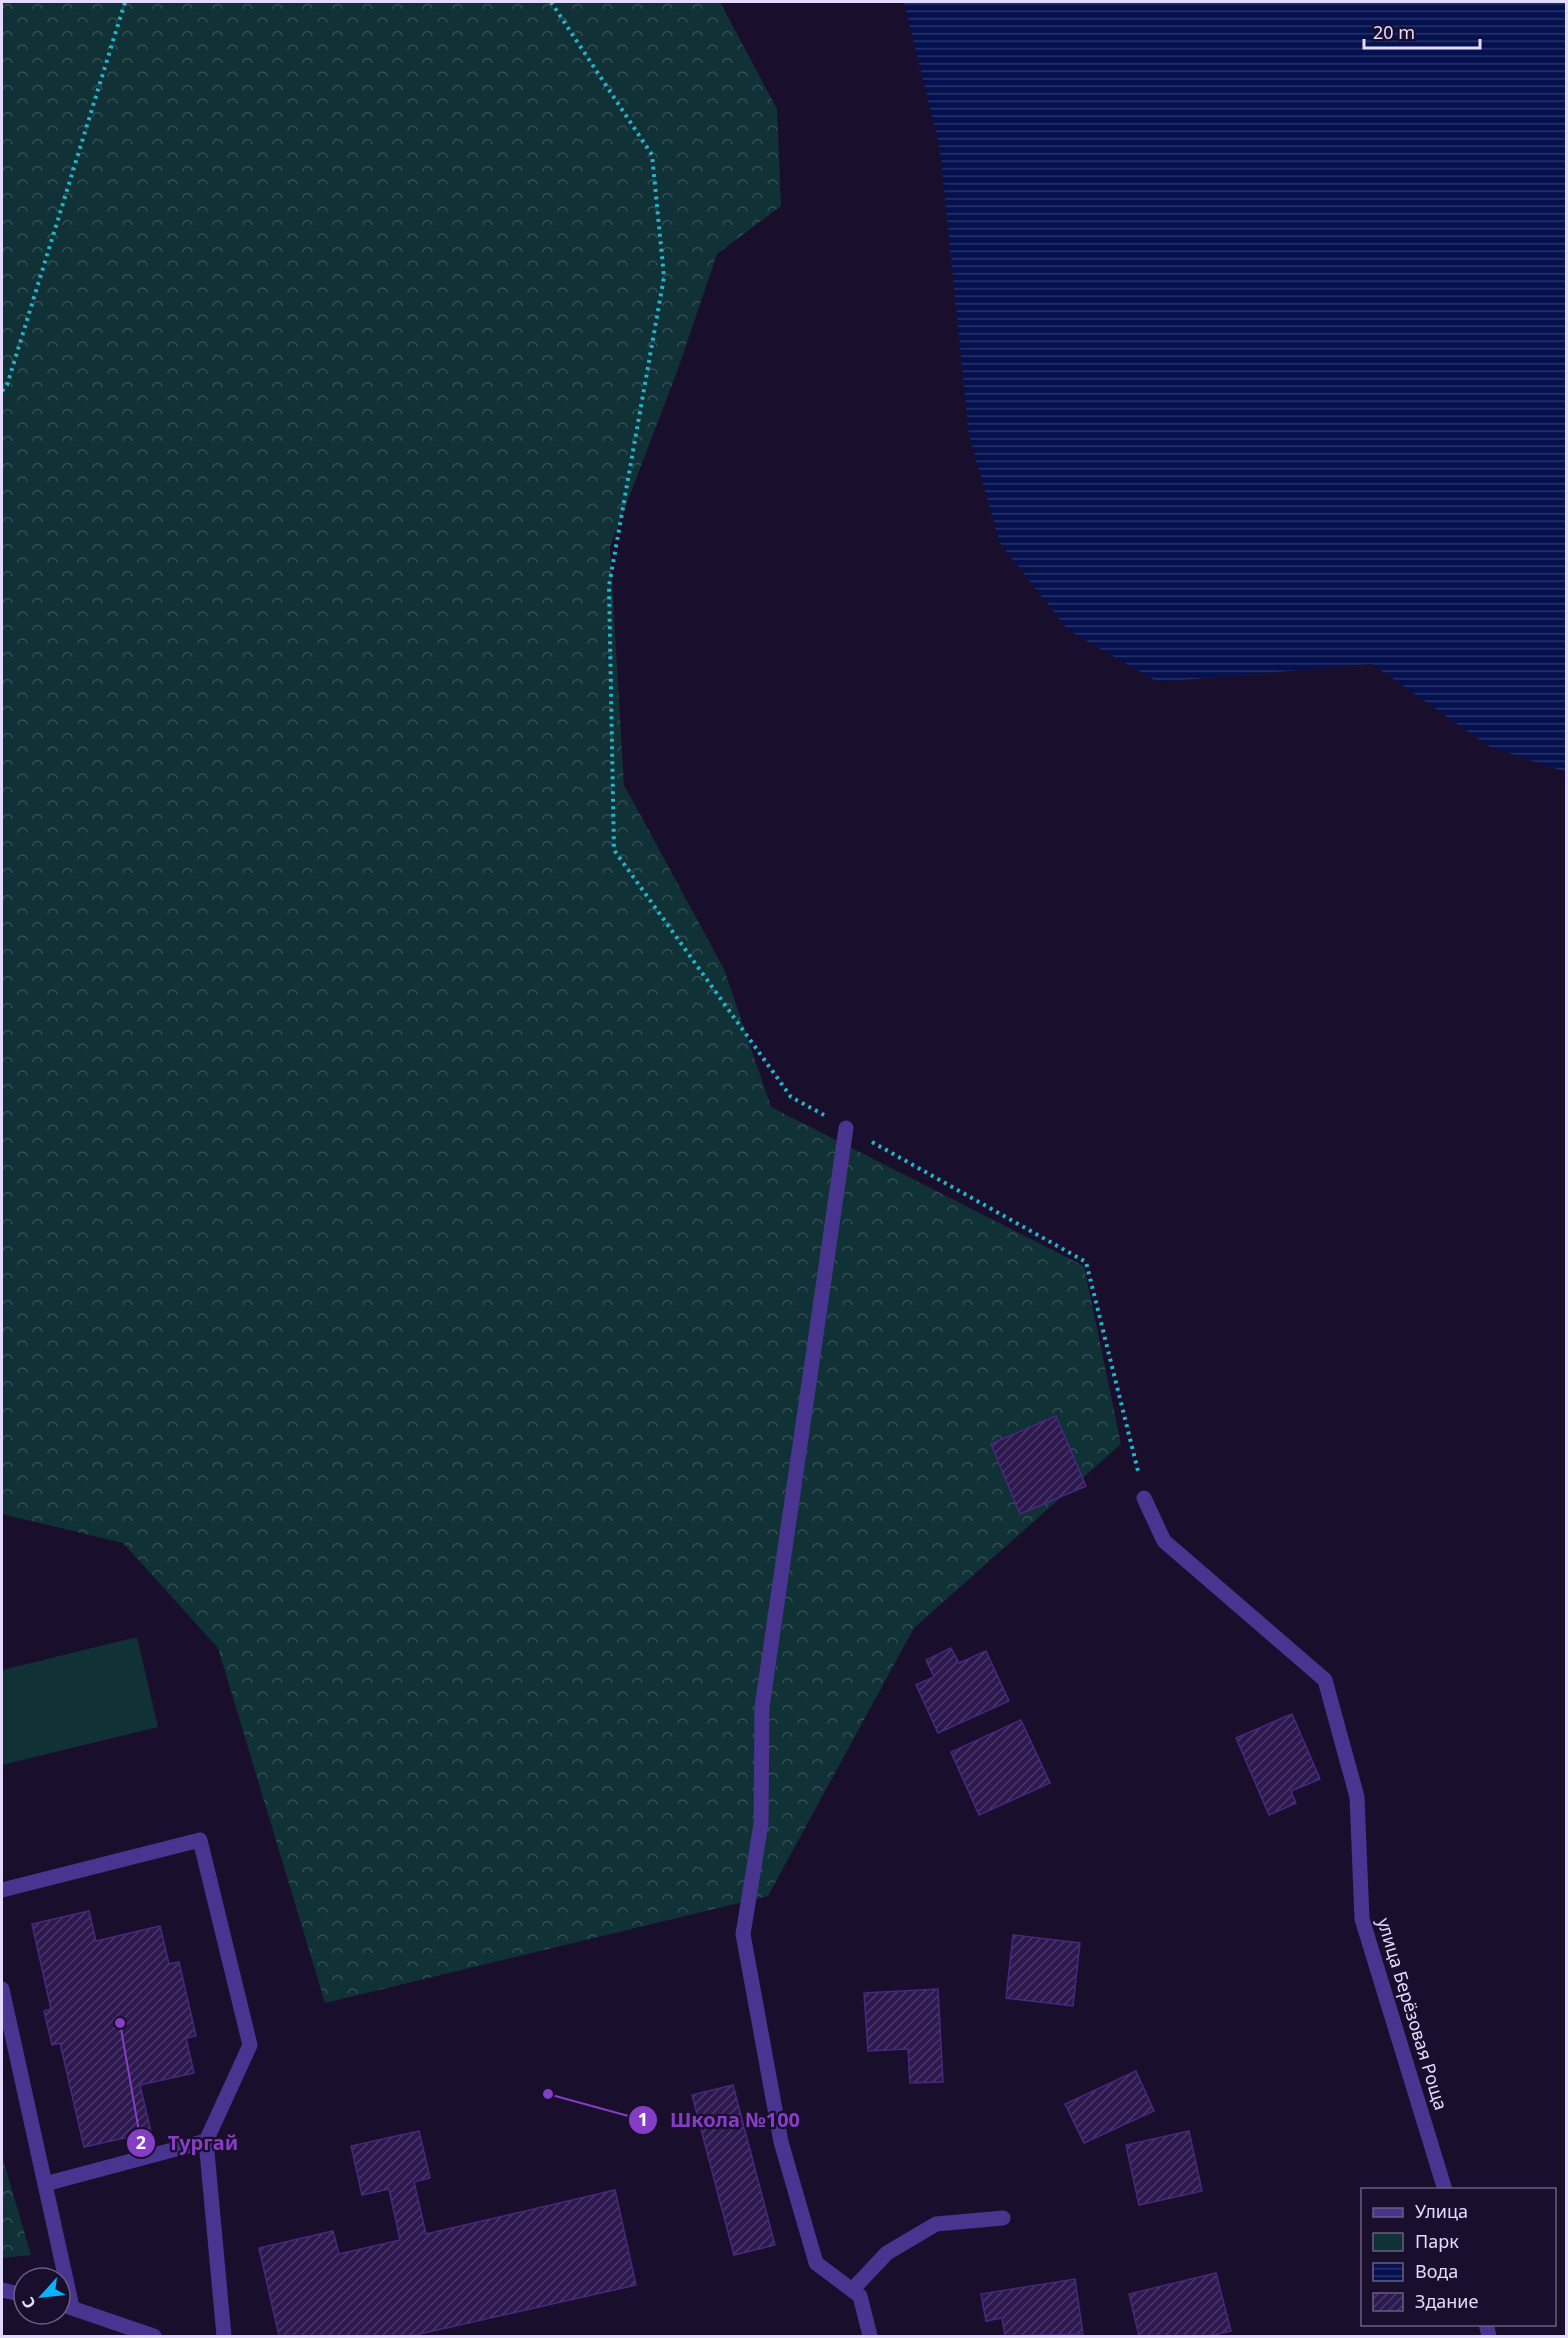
<svg xmlns="http://www.w3.org/2000/svg" width="1568" height="2338" font-family="'Noto Sans',sans-serif">
  <style>
    .forest { fill: url(#forest-crowns) }
    .park { fill: #103136 }
    .water { fill: url(#water-rules) }
    .building { fill: url(#building-hatch); stroke: #49277d; stroke-width: 1.5 }
    .lines { fill: none; stroke-linecap: round; stroke-linejoin: round }
    .path { stroke: #22b4c9; stroke-width: 4; stroke-dasharray: 3 4.5; stroke-linecap: butt }
    .minor { stroke: #493490; stroke-width: 15 }
    .labels { text-anchor: middle; stroke-width: 4.5; stroke-linejoin: round; paint-order: stroke }
    .street-label { font-size: 18px; fill: #e4d9ff; stroke: #190e2c }
    .leader { fill: none; stroke: #863dc5; stroke-width: 2 }
    .callout-dot { fill: #863dc5; stroke: #190e2c; stroke-width: 2 }
    .mark-label { font-size: 18px; text-anchor: middle; font-weight: bold; fill: #fff }
    .callout-label { font-size: 20px; text-anchor: middle; font-weight: bold; fill: #863dc5; stroke: #190e2c; stroke-width: 4.5; stroke-linejoin: round; paint-order: stroke }
  </style>
  <defs>
    <pattern id="forest-crowns" width="20" height="18" patternUnits="userSpaceOnUse" patternTransform="scale(1.5)"><rect width="20" height="18" fill="#103136"/><path d="M2 6a3 3 0 1 1 6 0M12 15a3 3 0 1 1 6 0" fill="none" stroke="#334e54"/></pattern>
    <pattern id="water-rules" width="6" height="5" patternUnits="userSpaceOnUse" patternTransform="scale(1.5)"><rect width="6" height="5" fill="#05114e"/><path d="M0 2.5h6" fill="none" stroke="#293369"/></pattern>
    <pattern id="building-hatch" width="6" height="6" patternUnits="userSpaceOnUse" patternTransform="scale(1.5)"><rect width="6" height="6" fill="#2d184f"/><path d="M-1 1l2-2M0 6l6-6M5 7l2-2" fill="none" stroke="#4b3969"/></pattern>
  </defs>
  <rect width="100%" height="100%" fill="#190e2c"/>
  <!-- forest -->
  <g class="forest">
    <path d="M2,2H720L777,109L781,206L717,254L678,369L610,547L624,785L724,969L771,1107L1084,1266L1121,1444L914,1628L768,1896L325,2003L218,1648L123,1543L2,1514Z"/>
    <path d="M2,2156L31,2255L2,2258Z"/>
  </g>
  <!-- park -->
  <path class="park" d="M137,1637L158,1727L2,1765V1670Z"/>
  <!-- water -->
  <path class="water" d="M904,2H1566V772L1490,747L1372,664L1158,682L1068,630L1000,543L969,435L940,149Z"/>
  <!-- building -->
  <g class="building">
    <path d="M1056,1416L1086,1486L1020,1514L991,1444Z"/>
    <path d="M951,1648L959,1663L986,1651L1009,1701L938,1733L916,1685L934,1677L926,1660Z"/>
    <path d="M1292,1714L1320,1779L1291,1791L1296,1803L1269,1815L1236,1738Z"/>
    <path d="M1021,1720L1050,1783L979,1815L951,1752Z"/>
    <path d="M89,1911L96,1941L160,1926L169,1964L179,1962L196,2036L186,2038L194,2073L140,2085L151,2132L84,2147L60,2043L52,2045L44,2011L51,2009L32,1924Z"/>
    <path d="M1013,1935L1080,1943L1073,2006L1006,1998Z"/>
    <path d="M938,1989L943,2082L910,2083L908,2049L868,2051L864,1993Z"/>
    <path d="M1136,2071L1154,2111L1084,2143L1065,2104Z"/>
    <path d="M733,2085L775,2245L734,2255L692,2095Z"/>
    <path d="M419,2131L430,2178L414,2182L426,2234L615,2190L636,2285L411,2336H279L259,2248L333,2231L339,2254L400,2240L389,2189L362,2195L351,2146Z"/>
    <path d="M1189,2131L1202,2191L1139,2205L1126,2145Z"/>
    <path d="M1216,2273L1231,2331L1210,2336H1139L1129,2294Z"/>
    <path d="M1075,2279L1083,2334L1005,2336L1002,2318L986,2321L981,2294Z"/>
  </g>
  <g class="lines">
    <!-- path -->
    <g class="path">
      <path d="M551,2L652,155L664,277L609,586L614,850L791,1097L824,1115"/>
      <path d="M2,391L7,385L125,2"/>
      <path d="M872,1142L1086,1262L1138,1471"/>
    </g>
    <!-- minor -->
    <g class="minor">
      <path d="M846,1128L762,1707L761,1824L743,1934L781,2142L816,2263L860,2296L870,2336"/>
      <path d="M1144,1498L1164,1541L1325,1680L1357,1797L1362,1919L1445,2190"/>
      <path d="M2,1890L200,1840L250,2045L206,2141L45,2184"/>
      <path d="M2,1989L72,2307"/>
      <path d="M206,2141L224,2336"/>
      <path d="M2,2290L24,2295"/>
      <path d="M852,2290L887,2253L936,2224L1003,2218"/>
      <path d="M60,2304L154,2336"/>
      <path d="M1486,2324L1489,2336"/>
    </g>
  </g>
  <g class="labels">
    <!-- street labels -->
    <g class="street-label">
      <text transform="translate(1412 2014) rotate(73)" y="6">улица Берёзовая Роща</text>
    </g>
  </g>
  <!-- callouts -->
  <path class="leader" d="M548 2094L643 2120M120 2023L141 2143"/>
  <g class="callout-dot">
    <circle cx="548" cy="2094" r="6"/>
    <circle cx="120" cy="2023" r="6"/>
    <circle cx="643" cy="2120" r="15"/>
    <circle cx="141" cy="2143" r="15"/>
  </g>
  <g class="mark-label">
    <text x="643" y="2126">1</text>
    <text x="141" y="2149">2</text>
  </g>
  <g class="callout-label">
    <text x="735" y="2127">Школа №100</text>
    <text x="203" y="2150">Тургай</text>
  </g>
  <!-- border -->
  <rect width="1568" height="2338" fill="none" stroke="#e4d9ff" stroke-width="6"/>
  <!-- legend -->
  <rect x="1361" y="2188" width="195" height="138" fill="#190e2c" stroke="#6a5f80" stroke-width="1.5"/>
  <rect x="1373" y="2208" width="30" height="9" fill="#493490" stroke="#6a5f80" stroke-width="1.5"/>
  <text x="1415" y="2218" font-size="18" fill="#e4d9ff">Улица</text>
  <rect x="1373" y="2233" width="30" height="18" fill="#103136" stroke="#6a5f80" stroke-width="1.5"/>
  <text x="1415" y="2248" font-size="18" fill="#e4d9ff">Парк</text>
  <rect x="1373" y="2263" width="30" height="18" fill="url(#water-rules)" stroke="#6a5f80" stroke-width="1.5"/>
  <text x="1415" y="2278" font-size="18" fill="#e4d9ff">Вода</text>
  <rect x="1373" y="2293" width="30" height="18" fill="url(#building-hatch)" stroke="#6a5f80" stroke-width="1.5"/>
  <text x="1415" y="2308" font-size="18" fill="#e4d9ff">Здание</text>
  <!-- north arrow -->
  <g transform="translate(42 2296) rotate(243)"><circle r="28" fill="#190e2c" stroke="#6a5f80" stroke-width="1.5"/>
  <path d="M0-4.5L10 22L0 15L-10 22Z" fill="#05b6ff"/>
  <text y="-9" font-size="16" font-weight="bold" text-anchor="middle" fill="#e4d9ff">С</text>
  </g>
  <!-- scale -->
  <path d="M1364 39v9h116v-9" fill="none" stroke="#e4d9ff" stroke-width="3"/>
  <text x="1373" y="39" font-size="18" fill="#e4d9ff" stroke="#190e2c" stroke-width="4.5" paint-order="stroke">20 m</text>
</svg>
